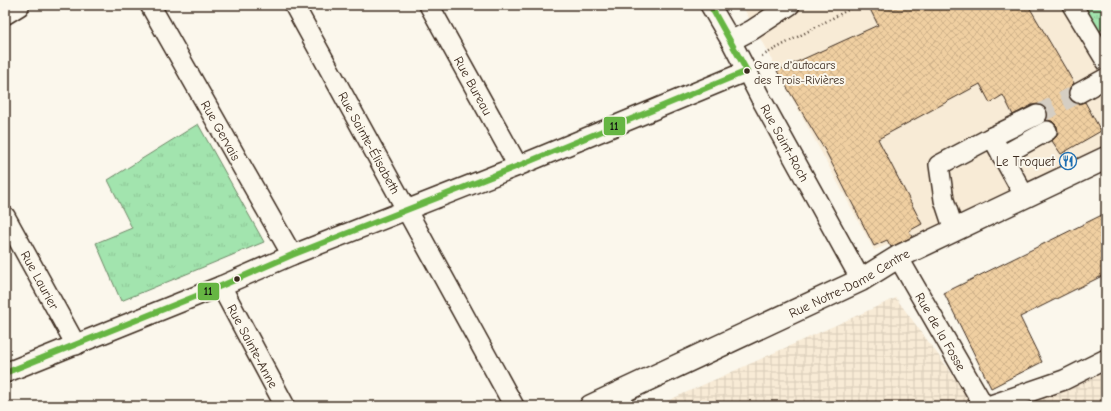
<svg xmlns="http://www.w3.org/2000/svg" width="1111" height="411" font-family="'Comic Neue',sans-serif">
  <style>
    .built { fill: #f8ebd6 }
    .industrial { fill: url(#industrial-grid) }
    .grass { fill: url(#grass-tufts); stroke: #6e8766 }
    .building { fill: url(#building-cross-hatch); stroke: #3b2a1e }
    .lines { fill: none; stroke-linecap: round; stroke-linejoin: round }
    .minor-tunnel { stroke: #d5cec3; stroke-width: 19; stroke-dasharray: 19 10; stroke-linecap: butt }
    .minor-casing { stroke: #3b2a1e; stroke-width: 22 }
    .major-casing { stroke: #3b2a1e; stroke-width: 25 }
    .path { stroke: #3b2a1e; stroke-width: 2.5; stroke-dasharray: 1 3; stroke-linecap: butt }
    .minor { stroke: #fbf7ec; stroke-width: 19 }
    .major { stroke: #fbf7ec; stroke-width: 22 }
    .bus-1-casing { stroke: #fbf7ec; stroke-width: 9 }
    .bus-1 { stroke: #66b643; stroke-width: 6 }
    .bus-dot { fill: #3b2a1e; stroke: #fbf7ec; stroke-width: 1.5 }
    .labels { text-anchor: middle; stroke-width: 4; stroke-linejoin: round; paint-order: stroke }
    .bus-label { font-size: 12px; fill: #3b2a1e; stroke: #fbf7ec; text-anchor: start }
    .street-label { font-size: 13px; fill: #3b2a1e; stroke: #fbf7ec }
    .poi-label { font-size: 13px; fill: #3b2a1e; stroke: #fbf7ec; text-anchor: end }
    .line-badge { stroke: #fbf7ec; stroke-width: 1.5 }
    .pale-badge-label { font-size: 11px; text-anchor: middle; font-weight: bold; fill: #111 }
  </style>
  <defs>
    <pattern id="industrial-grid" width="8" height="8" patternUnits="userSpaceOnUse"><rect width="8" height="8" fill="#f8ebd6"/><path d="M0 4h8M4 0v8" fill="none" stroke="#d6cab7"/></pattern>
    <pattern id="grass-tufts" width="24" height="20" patternUnits="userSpaceOnUse"><rect width="24" height="20" fill="#a2e4ae"/><path d="M3 7l-1-3M5 7V3M7 7l1-3M15 17l-1-3M17 17v-4M19 17l1-3" fill="none" stroke="#8cc495"/></pattern>
    <pattern id="building-cross-hatch" width="8" height="8" patternUnits="userSpaceOnUse"><rect width="8" height="8" fill="#f0cfa1"/><path d="M0 0l8 8M0 8l8-8" fill="none" stroke="#cfb28a"/></pattern>
  </defs>
  <rect width="100%" height="100%" fill="#fbf7ec"/>
  <filter id="ink" filterUnits="userSpaceOnUse"><feTurbulence type="fractalNoise" baseFrequency=".025" numOctaves="2"/><feDisplacementMap in="SourceGraphic" scale="8" xChannelSelector="R" yChannelSelector="G"/><feConvolveMatrix kernelMatrix="1 2 1 2 8 2 1 2 1" color-interpolation-filters="sRGB"/></filter>
  <g filter="url(#ink)">
    <!-- built -->
    <path class="built" d="M742,5H1066L1106,71V165L874,250Z"/>
    <!-- industrial -->
    <g class="industrial">
      <path d="M896,298L976,406H656Z"/>
      <path d="M1106,363V406H1017Z"/>
    </g>
    <!-- grass -->
    <g class="grass">
      <path d="M1084,5H1106V27L1098,32Z"/>
      <path d="M198,124L264,242L121,301L96,243L132,228L108,180Z"/>
    </g>
    <!-- building -->
    <g class="building">
      <path d="M868,5H1028L1074,83L1070,87L1068,92L1070,99L1074,103L1078,104L1085,102L1101,131L1061,154L1052,141L1057,136L1058,132L1057,126L1052,121L1047,120L1048,115L1047,111L1043,106L1038,104L1032,105L1013,115L1003,95L990,103L980,84L878,139L922,224L909,231L912,237L891,247L887,240L874,246L826,152L777,71L878,25Z"/>
      <path d="M1106,213V274L1020,317L1042,362L991,388L944,293Z"/>
    </g>
    <g class="lines">
      <!-- minor-tunnel -->
      <path class="minor-tunnel" d="M1037,115L1079,93"/>
      <!-- minor casing -->
      <g class="minor-casing">
        <g id="minor">
          <path id="s1" d="M150,5L292,255"/>
          <path id="s2" d="M294,5L514,406"/>
          <path id="s3" d="M429,5L518,166"/>
          <path id="s4" d="M710,5L731,41L760,97L861,280"/>
          <path d="M1072,5L1106,61"/>
          <path d="M731,41L752,30L790,5"/>
          <path d="M1079,93L1106,78"/>
          <path d="M992,137L1037,115"/>
          <path d="M1002,156L1047,131"/>
          <path id="s5" d="M5,216L76,345"/>
          <path d="M954,230L944,200L939,165L992,137L1025,197"/>
          <path id="s6" d="M898,257L984,406"/>
          <path id="s7" d="M221,286L285,406"/>
          <path d="M5,373L221,286L292,255L518,166L747,71"/>
          <path d="M988,406L1064,380L1106,359"/>
        </g>
      </g>
      <!-- major casing -->
      <g class="major-casing">
        <g id="major">
          <path d="M5,13L18,5"/>
          <path id="s8" d="M591,406L861,280L898,257L1106,158"/>
        </g>
      </g>
      <!-- path -->
      <path class="path" d="M762,56L857,5"/>
      <!-- minor -->
      <use href="#minor" class="minor"/>
      <!-- major -->
      <use href="#major" class="major"/>
      <!-- bus-1 casing -->
      <g class="bus-1-casing">
        <path id="bus-1" d="M5,373L221,286L292,255L518,166L747,71L710,5"/>
      </g>
      <!-- bus-1 -->
      <use href="#bus-1" class="bus-1"/>
    </g>
  </g>
  <!-- icons -->
  <defs>
    <g id="restaurant-ring" transform="scale(0.9)"><circle r="9.5" fill="#fbf7ec" stroke="#1f6fb2" stroke-width="1.5"/><path d="M-5-6h1v4h1v-4h1v4h1v-4h1v5L-1.5 .5V6h-2V.5L-5-1ZM5-6V6H3V1.5H1.5Q1.5-4 5-6Z" fill="#1f6fb2"/></g>
  </defs>
  <g fill-rule="evenodd">
    <use href="#restaurant-ring" x="1068" y="161"/>
  </g>
  <!-- markers -->
  <g class="bus-dot">
    <circle cx="747" cy="71" r="3.5"/>
    <circle cx="237" cy="279" r="3.5"/>
  </g>
  <g class="labels">
    <!-- bus labels -->
    <g class="bus-label">
      <text x="754" y="69">Gare d'autocars<tspan x="754" dy="15">des Trois-Rivières</tspan></text>
    </g>
    <!-- street labels -->
    <g class="street-label">
      <text dy="5" stroke="none"><textPath href="#s3" startOffset="92">Rue Bureau</textPath></text>
      <text dy="5" stroke="none"><textPath href="#s1" startOffset="144">Rue Gervais</textPath></text>
      <text dy="5" stroke="none"><textPath href="#s2" startOffset="157">Rue Sainte-Élisabeth</textPath></text>
      <text dy="5" stroke="none"><textPath href="#s4" startOffset="157">Rue Saint-Roch</textPath></text>
      <text dy="5" stroke="none"><textPath href="#s5" startOffset="73">Rue Laurier</textPath></text>
      <text dy="5" stroke="none"><textPath href="#s8" startOffset="286">Rue Notre-Dame Centre</textPath></text>
      <text dy="5" stroke="none"><textPath href="#s6" startOffset="86">Rue de la Fosse</textPath></text>
      <text dy="5" stroke="none"><textPath href="#s7" startOffset="68">Rue Sainte-Anne</textPath></text>
    </g>
    <!-- poi labels -->
    <g class="poi-label">
      <text x="1055" y="166">Le Troquet</text>
    </g>
  </g>
  <g class="line-badge">
    <rect x="603" y="116" width="23" height="20" rx="4" fill="#66b643"/>
    <rect x="197" y="282" width="23" height="19" rx="4" fill="#66b643"/>
  </g>
  <g class="pale-badge-label">
    <text x="614" y="130">11</text>
    <text x="208" y="295">11</text>
  </g>
  <!-- margin -->
  <rect width="1111" height="411" fill="none" stroke="#fbf7ec" stroke-width="20"/>
  <rect x="10" y="10" width="1091" height="391" fill="none" stroke="#3b2a1e" stroke-width="1.5" filter="url(#ink)"/>
</svg>
